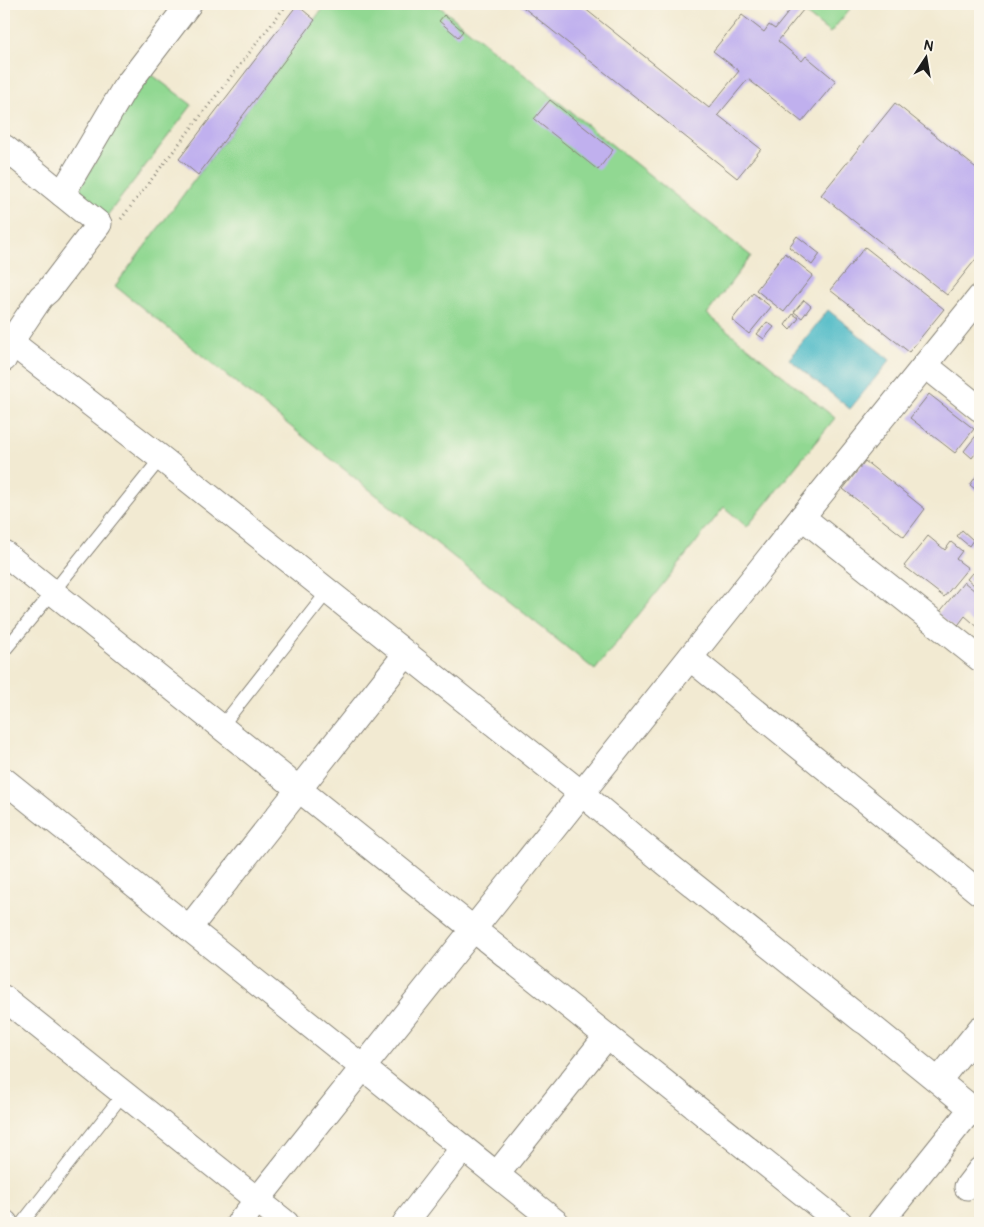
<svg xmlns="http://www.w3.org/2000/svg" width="984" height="1227" font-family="Pangolin,sans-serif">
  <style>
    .green { fill: #91d892; stroke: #567a57 }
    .water { fill: #4cb9c6; stroke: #346a71 }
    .building { fill: #c0b0ee }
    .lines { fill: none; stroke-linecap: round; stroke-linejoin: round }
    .service-casing { stroke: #878377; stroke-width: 14 }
    .minor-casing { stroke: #878377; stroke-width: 27 }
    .path { stroke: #878377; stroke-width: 3; stroke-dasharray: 1 4; stroke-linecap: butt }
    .service { stroke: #fff; stroke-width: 12 }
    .minor { stroke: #fff; stroke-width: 25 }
  </style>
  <rect width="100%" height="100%" fill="#fbf7ec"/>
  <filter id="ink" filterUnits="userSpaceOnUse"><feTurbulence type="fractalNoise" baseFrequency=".02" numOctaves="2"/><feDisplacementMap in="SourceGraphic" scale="10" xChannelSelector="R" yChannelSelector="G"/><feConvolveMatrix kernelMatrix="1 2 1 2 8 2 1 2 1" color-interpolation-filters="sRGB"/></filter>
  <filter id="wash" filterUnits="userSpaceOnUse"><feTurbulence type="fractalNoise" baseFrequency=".0096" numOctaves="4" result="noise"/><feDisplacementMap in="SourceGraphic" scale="20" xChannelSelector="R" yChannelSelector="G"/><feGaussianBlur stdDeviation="1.12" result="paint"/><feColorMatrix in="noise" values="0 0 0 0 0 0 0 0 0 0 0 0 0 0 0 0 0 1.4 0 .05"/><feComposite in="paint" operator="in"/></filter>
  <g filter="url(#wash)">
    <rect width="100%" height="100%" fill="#f2ead2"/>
    <!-- green -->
    <g class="green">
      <path d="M326,4H436L751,256L707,314L835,418L747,527L724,507L595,670L115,286Z"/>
      <path d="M815,4H854L830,33L806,14Z"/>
      <path d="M151,74L192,105L106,217L80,194L81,186L136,93Z"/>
    </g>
    <!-- water -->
    <path class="water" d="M828,310L890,360L850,409L789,359Z"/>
    <g id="blocks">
      <!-- building -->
      <g class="building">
        <path d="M519,4H579L709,108L739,71L713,51L742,15L764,32L769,25L775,29L795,4H808L778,41L802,61L806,56L836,81L802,122L748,79L718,115L761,149L737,178Z"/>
        <path d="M297,5L315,20L198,175L179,159Z"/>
        <path d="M444,15L463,31L458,37L439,21Z"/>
        <path d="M550,100L613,150L598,170L534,119Z"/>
        <path d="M895,103L980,171V254L947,295L821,195Z"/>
        <path d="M797,236L820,254L812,265L789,247Z"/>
        <path d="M865,247L944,309L909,352L830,290Z"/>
        <path d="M785,253L813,275L784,312L756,290Z"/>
        <path d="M753,293L771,307L749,334L732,320Z"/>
        <path d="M804,300L811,306L802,318L794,312Z"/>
        <path d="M793,314L799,318L790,330L785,325Z"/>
        <path d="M767,322L774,327L764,339L757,334Z"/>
        <path d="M929,394L974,429L955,453L910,418Z"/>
        <path d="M978,433L980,435V447L972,458L964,451Z"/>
        <path d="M865,461L925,509L904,537L843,489Z"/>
        <path d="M980,471V493L970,485Z"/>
        <path d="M962,530L973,540L969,546L957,536Z"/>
        <path d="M928,536L945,550L951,542L962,551L956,559L968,568L944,597L904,566Z"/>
        <path d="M972,573L980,579V590L967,579Z"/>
        <path d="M964,582L980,595V629L965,616L956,628L938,614Z"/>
      </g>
    </g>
  </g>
  <g filter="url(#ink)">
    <use href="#blocks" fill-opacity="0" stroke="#878377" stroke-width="1"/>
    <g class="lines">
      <!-- service casing -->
      <g class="service-casing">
        <g id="service">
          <path d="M4,651L53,592L161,458"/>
          <path d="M221,727L328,591"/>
          <path d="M22,1223L124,1093"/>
        </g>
      </g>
      <!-- minor casing -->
      <g class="minor-casing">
        <g id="minor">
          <path d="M4,147L99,224L48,291L41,297L10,343L4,359"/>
          <path d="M62,194L124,89L189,4"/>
          <path d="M4,337L161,458L581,793L642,844L862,1020L867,1023L980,1115"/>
          <path d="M925,365L980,409"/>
          <path d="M802,517L980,659"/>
          <path d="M4,553L840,1223"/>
          <path d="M690,658L980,893"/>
          <path d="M4,780L557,1223"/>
          <path d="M189,928L406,654"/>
          <path d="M4,998L286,1223"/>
          <path d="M939,1080L980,1029"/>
          <path d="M497,1174L607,1036"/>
          <path d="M967,1187L980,1170"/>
          <path d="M4,1223H5"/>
          <path d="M239,1223L802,517L980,297"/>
          <path d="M405,1223L463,1148"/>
          <path d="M880,1223L972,1108"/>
        </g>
      </g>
      <!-- path -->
      <path class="path" d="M121,219L287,4"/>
      <!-- service -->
      <use href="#service" class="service"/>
      <!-- minor -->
      <use href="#minor" class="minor"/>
    </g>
  </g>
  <!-- margin -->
  <rect width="984" height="1227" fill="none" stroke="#fbf7ec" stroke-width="20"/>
  <!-- north arrow -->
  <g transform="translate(926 58) rotate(12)" stroke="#fbf7ec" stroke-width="4" paint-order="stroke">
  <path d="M0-4L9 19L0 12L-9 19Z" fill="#1c1c1c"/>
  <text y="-8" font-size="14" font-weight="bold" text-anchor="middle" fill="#1c1c1c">N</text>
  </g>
</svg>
